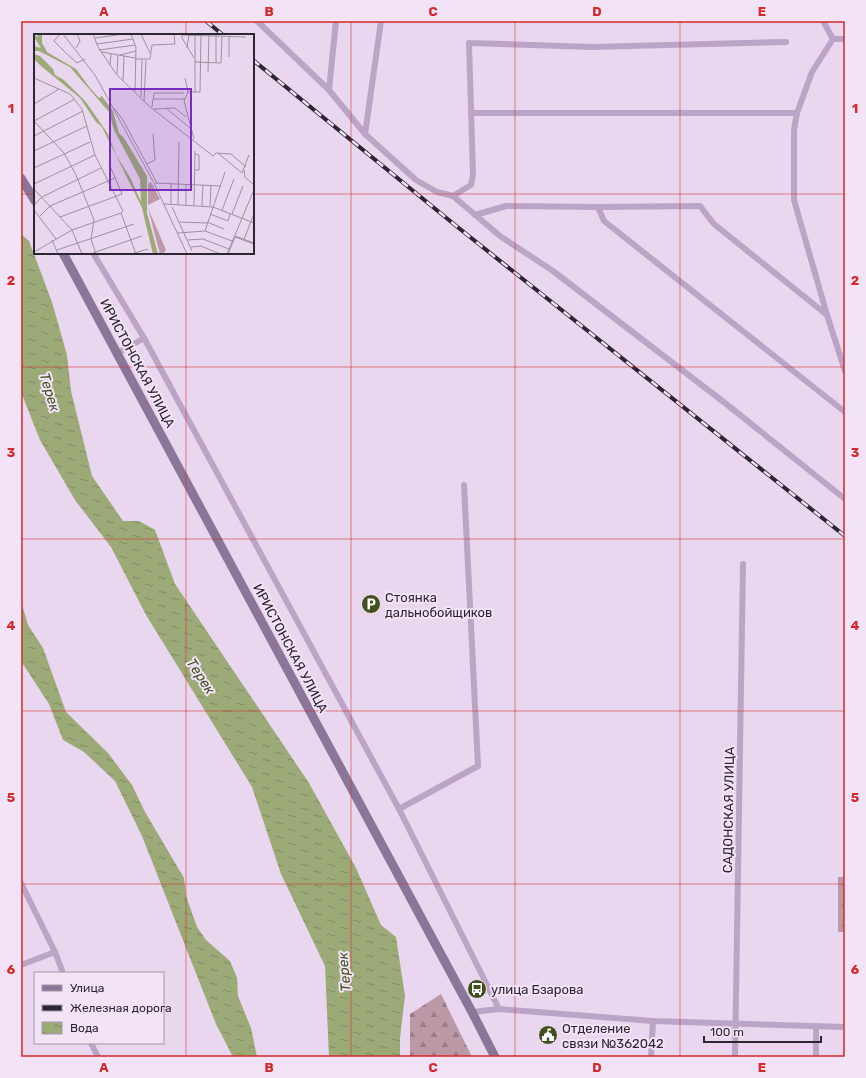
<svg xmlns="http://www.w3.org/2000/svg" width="866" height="1078" font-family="Rubik,sans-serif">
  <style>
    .grass { fill: url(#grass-tufts) }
    .forest { fill: url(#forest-firs) }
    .water { fill: url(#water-ripples) }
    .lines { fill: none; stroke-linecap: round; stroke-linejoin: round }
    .minor { stroke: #bca4c6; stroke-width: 6 }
    .secondary { stroke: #8b7699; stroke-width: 9 }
    .rail-casing { stroke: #2c2532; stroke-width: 4 }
    .rail { stroke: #f3e3f7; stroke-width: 2.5; stroke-dasharray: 8; stroke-linecap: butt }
    .grid { fill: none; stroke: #d62828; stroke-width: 1; stroke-opacity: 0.55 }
    .labels { text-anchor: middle; stroke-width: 4; stroke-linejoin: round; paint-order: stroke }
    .street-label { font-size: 13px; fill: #2c2532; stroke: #f3e3f7 }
    .poi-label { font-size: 13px; fill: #2c2532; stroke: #f3e3f7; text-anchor: start }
    .water-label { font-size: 14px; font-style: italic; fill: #41511e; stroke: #f3e3f7 }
    .inset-road { fill: none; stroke: #9d90a3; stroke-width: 1 }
    .view { fill: #7b2cbf; fill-opacity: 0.15; stroke: #7b2cbf; stroke-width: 2 }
    .inset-edge { fill: none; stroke: #2c2532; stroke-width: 2 }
    .neatline { fill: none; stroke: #d62828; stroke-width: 1.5 }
    .grid-label { font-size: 13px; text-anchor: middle; font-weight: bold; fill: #d62828 }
  </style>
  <defs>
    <pattern id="grass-tufts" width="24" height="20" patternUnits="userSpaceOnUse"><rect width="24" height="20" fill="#bd99a8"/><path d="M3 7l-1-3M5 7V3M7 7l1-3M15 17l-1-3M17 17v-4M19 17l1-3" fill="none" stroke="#9a7d89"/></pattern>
    <pattern id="forest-firs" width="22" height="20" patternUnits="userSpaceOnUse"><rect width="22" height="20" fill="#bd99a8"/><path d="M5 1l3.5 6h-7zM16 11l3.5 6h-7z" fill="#9a7d89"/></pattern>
    <pattern id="water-ripples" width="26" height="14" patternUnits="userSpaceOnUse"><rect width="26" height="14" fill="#9caa78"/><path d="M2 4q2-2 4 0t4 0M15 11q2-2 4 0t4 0" fill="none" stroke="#7f8a63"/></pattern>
  </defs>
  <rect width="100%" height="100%" fill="#e9d7ef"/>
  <!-- grass -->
  <rect class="grass" x="838" y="877" width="7" height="55"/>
  <!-- forest -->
  <path class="forest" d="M441,994L472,1057H410V1014Z"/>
  <!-- water -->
  <g class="water">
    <path d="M21,234L29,241L52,302L67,355L71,391L92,476L123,521H139L155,530L175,584L309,783L356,868L381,925L396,937L405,996L400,1038V1057H329L325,966L281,874L252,787L146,615L111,547L75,500L40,440L21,392Z"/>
    <path d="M21,601L28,625L43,648L66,712L108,753L132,785L145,812L184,878L186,896L197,927L206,940L230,961L237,978L238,996L251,1028L257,1057H233L216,1024L142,836L115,781L84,752L63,740L49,704L21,661Z"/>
  </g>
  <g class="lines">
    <!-- minor -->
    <g class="minor">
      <path d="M257,21L329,90L365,134L416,180L437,192L453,196L500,236L553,271L725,403L845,499"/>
      <path d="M823,21L833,39"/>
      <path d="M845,39H833L812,72L797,113L794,130V200L827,315L845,371"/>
      <path d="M329,90L336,21"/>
      <path d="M471,113H797"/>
      <path d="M365,134L381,21"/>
      <path d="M453,196L471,185L473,174L469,43L592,47L786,42"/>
      <path d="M598,207L604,221L845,412"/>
      <path d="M475,215L506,206L598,207L700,206L714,224L827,315"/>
      <path d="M93,253L144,338L399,809L499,1009"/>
      <path d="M118,353L144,338"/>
      <path d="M399,809L478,766L464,485"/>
      <path d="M21,883L55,952L63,973"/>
      <path d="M21,965L55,952"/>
      <path d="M472,1012L499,1009L653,1021L845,1027"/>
      <path d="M91,1043L98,1057"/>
      <path d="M651,1057L653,1021"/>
      <path d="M735,1057L743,564"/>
      <path d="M816,1057V1026"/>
    </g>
    <!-- secondary -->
    <g class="secondary">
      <path d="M21,178L35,201"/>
      <path d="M63,253L472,1012L495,1057"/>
    </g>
    <!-- rail casing -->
    <g class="rail-casing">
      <g id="rail">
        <path d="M206,21L223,35"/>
        <path d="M253,60L455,225L845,536"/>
      </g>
    </g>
    <!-- rail -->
    <use href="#rail" class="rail"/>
  </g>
  <!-- grid -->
  <path class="grid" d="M186,21V35M351,21V1057M515,21V1057M680,21V1057M21,194H35M253,194H845M186,253V1057M21,367H845M21,539H845M21,711H845M21,884H845"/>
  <!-- icons -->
  <defs>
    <g id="parking-disc" transform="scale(1)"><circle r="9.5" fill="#41511e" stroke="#f3e3f7"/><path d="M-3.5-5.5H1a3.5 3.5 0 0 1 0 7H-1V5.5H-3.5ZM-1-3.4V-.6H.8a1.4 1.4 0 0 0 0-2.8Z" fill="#fff"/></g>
    <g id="bus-disc" transform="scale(1)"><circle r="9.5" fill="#41511e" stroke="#f3e3f7"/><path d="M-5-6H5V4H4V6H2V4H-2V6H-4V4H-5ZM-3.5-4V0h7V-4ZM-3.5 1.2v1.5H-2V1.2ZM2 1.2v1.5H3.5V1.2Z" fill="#fff"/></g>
    <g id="civic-disc" transform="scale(1)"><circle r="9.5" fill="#41511e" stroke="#f3e3f7"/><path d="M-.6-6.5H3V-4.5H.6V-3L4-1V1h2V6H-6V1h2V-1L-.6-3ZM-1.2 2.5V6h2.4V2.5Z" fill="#fff"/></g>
  </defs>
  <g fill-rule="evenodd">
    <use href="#parking-disc" x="371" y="604"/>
    <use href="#bus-disc" x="477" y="989"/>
    <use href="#civic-disc" x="548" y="1035"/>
  </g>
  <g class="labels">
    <!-- street labels -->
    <g class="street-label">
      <text transform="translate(138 363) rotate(62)" y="5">ИРИСТОНСКАЯ УЛИЦА</text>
      <text transform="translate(291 648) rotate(62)" y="5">ИРИСТОНСКАЯ УЛИЦА</text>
      <text transform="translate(728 810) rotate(-89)" y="5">САДОНСКАЯ УЛИЦА</text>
    </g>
    <!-- poi labels -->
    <g class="poi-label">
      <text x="385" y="602">Стоянка<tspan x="385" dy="15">дальнобойщиков</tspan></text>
      <text x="491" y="994">улица Бзарова</text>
      <text x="562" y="1033">Отделение<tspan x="562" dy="15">связи №362042</tspan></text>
    </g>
    <!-- water labels -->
    <g class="water-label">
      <text transform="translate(50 392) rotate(73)" y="5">Терек</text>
      <text transform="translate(201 676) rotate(57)" y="5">Терек</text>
      <text transform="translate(344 972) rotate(-95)" y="5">Терек</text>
    </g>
  </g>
  <!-- overview -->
  <g transform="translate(34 34)">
    <rect width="220" height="220" fill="#e9d7ef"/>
    <path d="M117,148L126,165L114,171V150ZM114,174L132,216L129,220H126Z" fill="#bd99a8"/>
    <path d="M8,0V9L13,18L42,35L56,54L65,64L68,62L79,77L85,99L90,104L113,142V179L124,220H119L108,174L68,93L62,88L46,64L7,32L0,25V20L6,22L19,35L21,41L30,46L52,68L74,100L82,121L97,145L107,168L106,145L80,96L75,78L36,33L5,17H0V12L7,14L0,3Z" fill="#9caa78"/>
    <path class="inset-road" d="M26,0L20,7L32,19L43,29L51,25M29,0L61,41L120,149L153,220M59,0L64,13L83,41L115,72L179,122L182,119L197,120L212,133M97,0L102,13L101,57M107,0L116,19M148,0V4L160,24M148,1L212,3M61,4L90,0M63,10L99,5M42,14L46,7L43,0M153,14L155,1M65,16L101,11M68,18L101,24M86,21L102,17M195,23V2M102,25H116L118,11L141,10L140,0M161,28L187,29L188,2M182,29V0M76,31L77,19M174,38L175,0M83,40L84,21M0,44L36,60L48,75L61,121L89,177L87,179L102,220M151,44L154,58M89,47L90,22M161,58V2M107,63L108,26M41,65L0,87L30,119L42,141L60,186L57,205L62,220M120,65H151M110,67L112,26M0,70L25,55M118,73L120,59H150M80,74L89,86L123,149M132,74L156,94M120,75L141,74L152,83M0,102L49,77M160,105L150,67L154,58H166L167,2M0,117L53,92M185,120L208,139L215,121M113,130L121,126L119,100M0,134L56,108M161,136H165V121L161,120M210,136L211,143L220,151M121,149L186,152M0,150L61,121M137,150V171M0,155L38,196L48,220M130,170L179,173L220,189M0,171L8,163L67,134M144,171L145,108M152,171V151M160,171L161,117M168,172L169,151M176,172L177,152M138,173L158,217M0,176L22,205M188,176L200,145M176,180L194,187L196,180M198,180L209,152M6,182L16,172L81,144M26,183L88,160L76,132M145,188L173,189M173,188L190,195M171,197L191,138M144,199L171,197L198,207M201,202L220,209M210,205L220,180M18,206L24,220M154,206L169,205L195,215M157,213L167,212L186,220M23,216L100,190M0,218L38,196L87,179M56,220L108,202M97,220L114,215M193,220L219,158M194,220L201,203L220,210"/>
    <path class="view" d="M76,55H157V156H76Z"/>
    <rect width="220" height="220" class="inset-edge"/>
  </g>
  <!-- border -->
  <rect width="866" height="1078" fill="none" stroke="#f3e3f7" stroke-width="44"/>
  <!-- legend -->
  <rect x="34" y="972" width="130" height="72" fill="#f3e3f7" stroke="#a397a8"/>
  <rect x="42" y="985" width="20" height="6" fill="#8b7699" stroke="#a397a8"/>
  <text x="70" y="992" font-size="12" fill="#2c2532">Улица</text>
  <rect x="42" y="1005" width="20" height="6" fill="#2c2532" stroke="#a397a8"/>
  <text x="70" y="1012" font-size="12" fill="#2c2532">Железная дорога</text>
  <rect x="42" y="1022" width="20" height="12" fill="url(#water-ripples)" stroke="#a397a8"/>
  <text x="70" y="1032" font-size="12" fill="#2c2532">Вода</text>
  <!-- scale -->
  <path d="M704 1036v6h117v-6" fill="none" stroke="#2c2532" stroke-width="2"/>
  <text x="710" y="1036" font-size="12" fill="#2c2532" stroke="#f3e3f7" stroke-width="3" paint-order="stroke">100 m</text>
  <rect x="22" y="22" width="822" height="1034" class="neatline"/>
  <g class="grid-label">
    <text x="104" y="16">A</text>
    <text x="269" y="16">B</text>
    <text x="433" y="16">C</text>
    <text x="597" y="16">D</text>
    <text x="762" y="16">E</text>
    <text x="11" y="113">1</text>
    <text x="855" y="113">1</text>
    <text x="11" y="285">2</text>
    <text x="855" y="285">2</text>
    <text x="11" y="457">3</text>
    <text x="855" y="457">3</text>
    <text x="11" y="630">4</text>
    <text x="855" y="630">4</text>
    <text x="11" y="802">5</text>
    <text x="855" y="802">5</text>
    <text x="11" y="974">6</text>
    <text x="855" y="974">6</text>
    <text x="104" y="1072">A</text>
    <text x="269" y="1072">B</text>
    <text x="433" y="1072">C</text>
    <text x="597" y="1072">D</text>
    <text x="762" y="1072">E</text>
  </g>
</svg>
